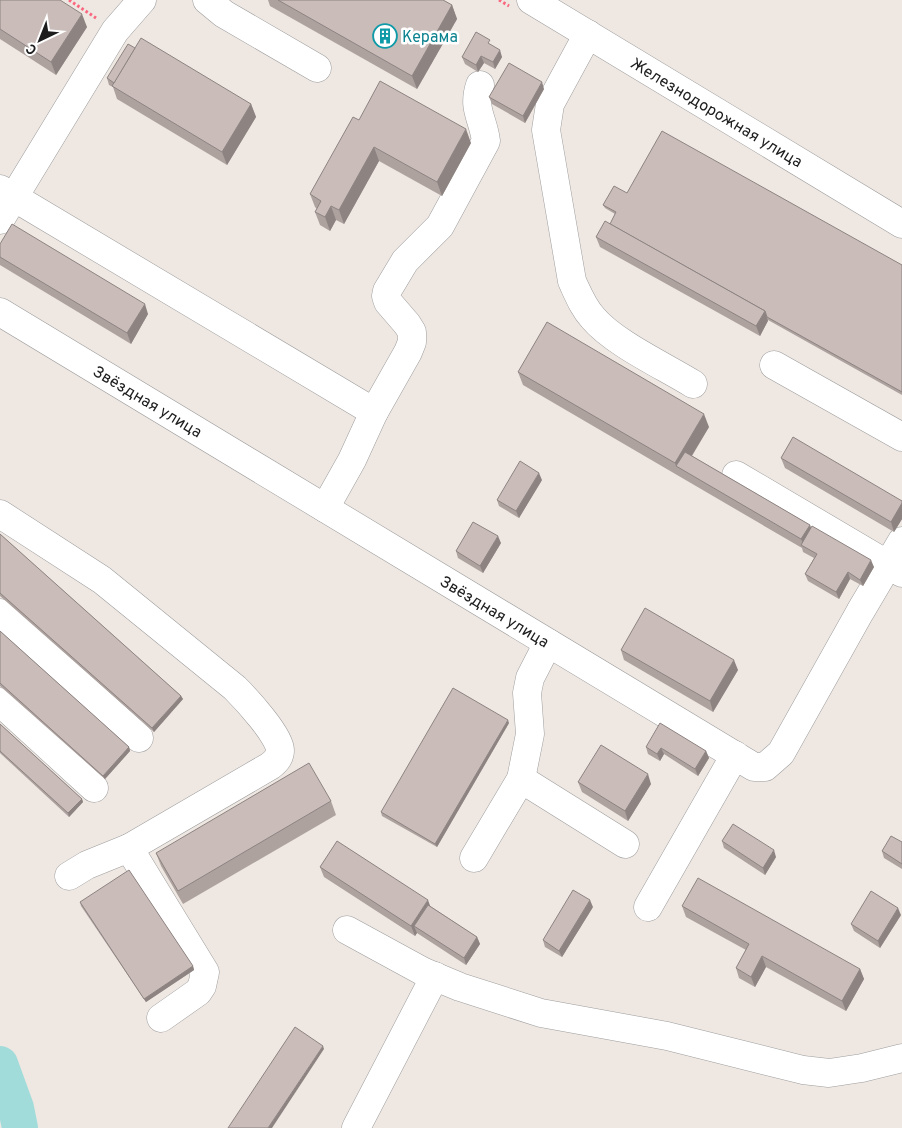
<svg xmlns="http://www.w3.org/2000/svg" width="902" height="1128" font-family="Overpass,sans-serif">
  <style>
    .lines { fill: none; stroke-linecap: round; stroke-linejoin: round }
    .river { stroke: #a2dcda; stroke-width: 36 }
    .minor-casing { stroke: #9e9e9e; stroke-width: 29 }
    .path { stroke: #fa677f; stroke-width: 3; stroke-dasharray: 2.5 2.5; stroke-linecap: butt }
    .minor { stroke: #fff; stroke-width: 28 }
    .wall { fill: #aea29f }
    .shaded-wall { fill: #8d8482 }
    .building { fill: #cabcb9; stroke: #8d8482 }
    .labels { text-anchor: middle; stroke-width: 5; stroke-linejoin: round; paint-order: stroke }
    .culture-label { font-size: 16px; fill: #0d838f; stroke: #fff; text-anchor: start }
    .street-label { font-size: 16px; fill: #1d1d1d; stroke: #fff }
  </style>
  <rect width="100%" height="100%" fill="#eee7e2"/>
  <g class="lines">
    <!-- river -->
    <path class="river" d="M0,1064L16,1108L20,1128"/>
    <!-- minor casing -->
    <g class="minor-casing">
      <g id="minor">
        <path d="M207,0L224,14L317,68"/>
        <path d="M531,0L902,224"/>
        <path d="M588,34L550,104L546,130L572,281C578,294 583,307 593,318C614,343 664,366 693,384"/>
        <path d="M0,189L374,412"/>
        <path d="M0,220L115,31L142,0"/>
        <path d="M0,312L754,767H765L781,753L860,612L902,541"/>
        <path d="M774,365L902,437"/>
        <path d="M736,475L902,573"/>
        <path d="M325,508L352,460L374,412L408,352L412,342V332L407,324L388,302L386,296L387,291L405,261L440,226L486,141C483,118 472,109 480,85"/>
        <path d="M0,514L102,580L235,688C246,699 280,736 280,750C280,758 275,762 270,766L129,848L205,972L202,986L198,992L161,1018"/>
        <path d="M0,613L139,738"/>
        <path d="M0,702L94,788"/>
        <path d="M521,779L530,734L527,693L530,678L548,643"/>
        <path d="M474,858L521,779L625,844"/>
        <path d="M69,876L87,865L129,848"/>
        <path d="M648,907L735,755"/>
        <path d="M347,930L424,972L460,987L541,1013L667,1036L803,1070L829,1073L862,1068L902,1058"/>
        <path d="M356,1128L435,976"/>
      </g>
    </g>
    <!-- path -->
    <g class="path">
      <path d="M69,0L96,18"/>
      <path d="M499,0L509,6"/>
    </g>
    <!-- minor -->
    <use href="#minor" class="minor"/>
  </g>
  <!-- wall -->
  <g class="wall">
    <path d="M0,0L87,27L56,75L0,39Z"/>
    <path d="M268,0H443L452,5L457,19L417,89L270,6Z"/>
    <path d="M491,45L502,57L495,69L484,63L478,72L465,64L462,57Z"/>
    <path d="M135,48L251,104L256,117L227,165L117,99L113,87L109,85L107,78Z"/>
    <path d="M544,89L525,123L492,104L489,97Z"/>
    <path d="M359,120L471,143L442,196L379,161L344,224L336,220L330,231L320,225L315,212L317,209L315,207L310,194Z"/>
    <path d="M627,193L902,265V395L768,320L760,336L600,247L596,237L610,224L615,214L605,208L603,205Z"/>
    <path d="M0,244L148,314L131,344L0,265Z"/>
    <path d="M518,372L709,427L692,456L810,525L811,528L874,567L863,586L850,579L839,599L808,581L805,574L814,558L803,552L802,548L523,385Z"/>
    <path d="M781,458L902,501V519L894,532L785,468Z"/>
    <path d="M542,480L519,518L499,506L497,500Z"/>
    <path d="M0,534L181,696L183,699L154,732L0,596Z"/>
    <path d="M501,543L483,573L458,558L456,551Z"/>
    <path d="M0,631L129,747L130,751L105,779L0,686Z"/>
    <path d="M621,650L738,670L713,712L624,660Z"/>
    <path d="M509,723L437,847L382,816L381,812Z"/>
    <path d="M0,724L82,799L83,802L69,817L0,753Z"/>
    <path d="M646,747L706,751L709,758L698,776L664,754L660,761L648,754Z"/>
    <path d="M578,782L651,784L628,821L582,792Z"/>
    <path d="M331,801L336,815L183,904L161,866L156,853Z"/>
    <path d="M722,841L776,857L765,875L724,848Z"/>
    <path d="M902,842V869L884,858L882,851Z"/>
    <path d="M320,867L430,906L477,937L480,944L466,965L417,933L415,936L324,877Z"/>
    <path d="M80,902L193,966L194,970L146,1002L81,906Z"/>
    <path d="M682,906L860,969L864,979L846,1011L766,967L755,987L739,978L736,968L746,950L686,917Z"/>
    <path d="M593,907L562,957L545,947L543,940Z"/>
    <path d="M901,915L880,948L854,931L851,924Z"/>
  </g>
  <!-- shaded-wall -->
  <g class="shaded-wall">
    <path d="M452,5L457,19L417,89L412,76Z"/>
    <path d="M82,14L87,27L56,75L51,62Z"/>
    <path d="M500,50L502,57L495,69L493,62Z"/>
    <path d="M481,56L484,63L478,72L476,65Z"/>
    <path d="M542,82L544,89L525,123L523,116Z"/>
    <path d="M251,104L256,117L227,165L222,152Z"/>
    <path d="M466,129L471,143L442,196L437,182Z"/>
    <path d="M374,147L379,161L344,224L339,210Z"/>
    <path d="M331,206L336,220L330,231L325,217Z"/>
    <path d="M145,304L148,314L131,344L127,333Z"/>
    <path d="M765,311L768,321L760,336L756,326Z"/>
    <path d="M704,414L709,427L683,470L676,466L675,463Z"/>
    <path d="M539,473L542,480L519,518L516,511Z"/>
    <path d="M902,503V519L894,532L891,522Z"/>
    <path d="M810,525L813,535L804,546L801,539Z"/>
    <path d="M498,536L501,543L483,573L480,566Z"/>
    <path d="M871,560L874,567L863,586L860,580Z"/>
    <path d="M848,572L850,579L839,599L836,592Z"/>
    <path d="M734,660L738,670L713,712L710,701Z"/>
    <path d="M181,696L183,699L154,732L152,728Z"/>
    <path d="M508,720L509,723L437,847L435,844Z"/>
    <path d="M129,747L130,751L105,779L103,776Z"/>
    <path d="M661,748L664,754L660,761L657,754Z"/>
    <path d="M706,751L709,758L698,776L695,769Z"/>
    <path d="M648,774L651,784L628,821L625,811Z"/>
    <path d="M82,799L83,802L69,817L68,813Z"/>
    <path d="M774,850L776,857L765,875L763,868Z"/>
    <path d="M428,900L432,911L414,926L417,933L415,936L411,926Z"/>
    <path d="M590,900L593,907L562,957L559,951Z"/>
    <path d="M898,908L901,915L880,948L878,941Z"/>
    <path d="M477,937L480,944L466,965L464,958Z"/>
    <path d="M762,956L766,967L755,987L751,977Z"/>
    <path d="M193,966L194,970L146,1002L144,999Z"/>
    <path d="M860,969L864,979L846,1011L842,1001Z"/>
    <path d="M323,1046L324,1049L272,1128H268Z"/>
  </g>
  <!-- building -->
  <g class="building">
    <path d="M0,0H60L82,14L51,62L0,29Z"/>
    <path d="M278,0H443L452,5L412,76Z"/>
    <path d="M476,32L490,40L488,43L500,50L493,62L481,56L476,65L462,57Z"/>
    <path d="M141,38L251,104L222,152L112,86Z"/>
    <path d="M128,44L135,48L114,83L107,78Z"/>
    <path d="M509,63L542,82L523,116L489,97Z"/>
    <path d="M380,81L466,129L437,182L374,147L339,210L331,206L325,217L315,212L321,201L310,194L353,117L359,120Z"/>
    <path d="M662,131L902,265V392L767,317L765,311L610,224L616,212L603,205L614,186L627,193Z"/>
    <path d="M605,221L765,311L756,326L596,237Z"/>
    <path d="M12,224L145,304L127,333L0,257V244Z"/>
    <path d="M547,322L704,414L675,463L518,372Z"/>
    <path d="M793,437L902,501V503L891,522L781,458Z"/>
    <path d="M685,452L810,525L801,539L676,466Z"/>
    <path d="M520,461L539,473L516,511L497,500Z"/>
    <path d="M473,522L498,536L480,566L456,551Z"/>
    <path d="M812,526L871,560L860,580L848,572L836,592L805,574L817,554L801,545Z"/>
    <path d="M0,534L181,696L152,728L0,593Z"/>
    <path d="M645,608L734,660L710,701L621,650Z"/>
    <path d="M0,631L129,747L103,776L0,683Z"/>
    <path d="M453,688L508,720L435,844L381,812Z"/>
    <path d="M660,723L706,751L695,769L661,748L657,754L646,747Z"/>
    <path d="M0,724L82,799L68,813L0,751Z"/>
    <path d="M601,745L648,774L625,811L578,782Z"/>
    <path d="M309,763L331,801L178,891L156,853Z"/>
    <path d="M733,824L774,850L763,868L722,841Z"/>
    <path d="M891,836L902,842V864L882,851Z"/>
    <path d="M337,841L428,900L411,926L320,867Z"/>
    <path d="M129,870L193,966L144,999L80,902Z"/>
    <path d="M698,878L860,969L842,1001L762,956L751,977L736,968L749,944L682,906Z"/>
    <path d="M573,890L590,900L559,951L543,940Z"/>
    <path d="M871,891L898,908L878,941L851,924Z"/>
    <path d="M428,905L477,937L464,958L414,926Z"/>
    <path d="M295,1027L323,1046L268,1128H228Z"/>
  </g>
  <!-- icons -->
  <defs>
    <g id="building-ring" transform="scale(1.25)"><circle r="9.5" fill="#fff" stroke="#0f9aa8" stroke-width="1.5"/><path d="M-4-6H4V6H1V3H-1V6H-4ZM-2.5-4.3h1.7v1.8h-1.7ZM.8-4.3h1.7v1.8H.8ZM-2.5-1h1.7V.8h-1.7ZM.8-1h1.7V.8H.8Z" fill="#0f9aa8"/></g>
  </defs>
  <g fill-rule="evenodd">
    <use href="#building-ring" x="385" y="36"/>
  </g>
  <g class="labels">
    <!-- culture labels -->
    <g class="culture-label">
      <text x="402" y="42">Керама</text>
    </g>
    <!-- street labels -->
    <g class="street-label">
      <text transform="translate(717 112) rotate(31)" y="6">Железнодорожная улица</text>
      <text transform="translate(148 401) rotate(31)" y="6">Звёздная улица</text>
      <text transform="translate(495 611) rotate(31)" y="6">Звёздная улица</text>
    </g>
  </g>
  <!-- north arrow -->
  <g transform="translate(40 40) rotate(223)" stroke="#ffffff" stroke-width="4" paint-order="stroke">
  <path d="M0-4L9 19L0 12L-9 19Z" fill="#1d1d1d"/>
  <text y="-8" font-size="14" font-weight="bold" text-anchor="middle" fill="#1d1d1d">С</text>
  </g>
</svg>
